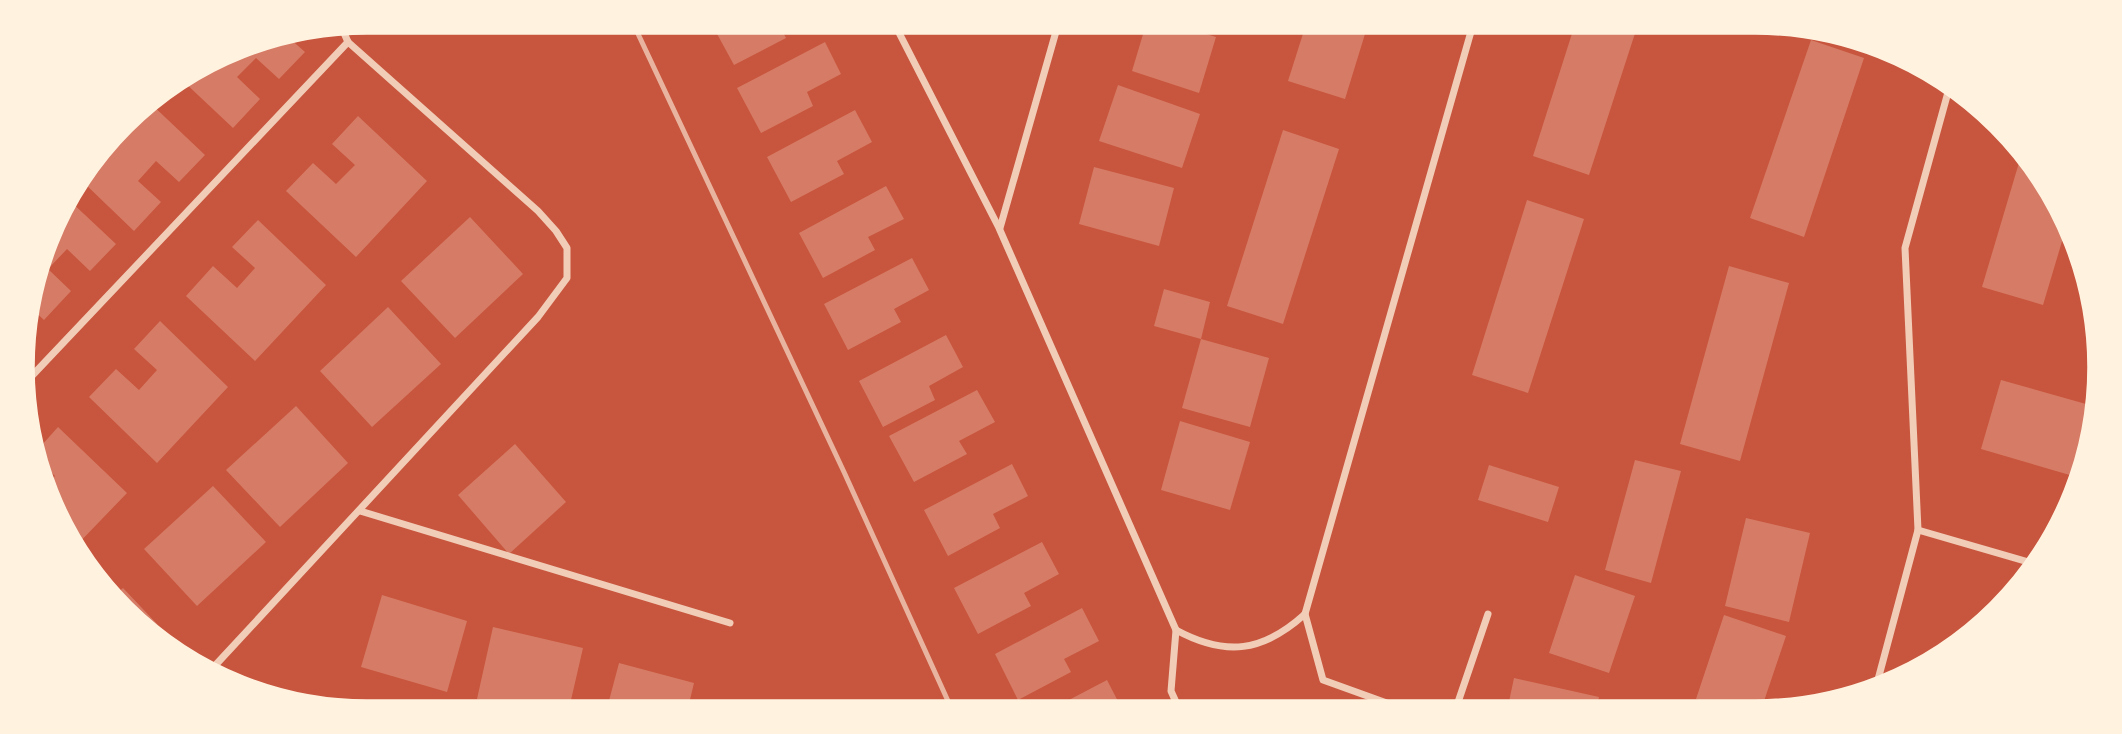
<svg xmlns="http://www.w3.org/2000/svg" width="2122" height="734" font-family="'DejaVu Sans',sans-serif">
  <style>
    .building { fill: #d67c66 }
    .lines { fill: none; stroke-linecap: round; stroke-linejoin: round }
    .minor { stroke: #f1ccb7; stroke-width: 7 }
    .rail { stroke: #e9b49f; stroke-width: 5 }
    .rim { fill: none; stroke: #fff3e0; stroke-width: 3.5 }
  </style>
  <rect width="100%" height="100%" fill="#c8553d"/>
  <!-- building -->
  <g class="building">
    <path d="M710,21H785L779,24L786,38L734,65Z"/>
    <path d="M972,21H1017L1013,34Z"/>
    <path d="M1147,21H1164L1216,37L1199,93L1132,71Z"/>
    <path d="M1307,21H1369L1345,99L1288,81Z"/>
    <path d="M1576,21H1639L1589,175L1533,156Z"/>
    <path d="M288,37L305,52L279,79L256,58L237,77L260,99L233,128L182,80L235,47Z"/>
    <path d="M1811,40L1864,58L1804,237L1750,218Z"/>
    <path d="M825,42L841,74L807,92L813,106L761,133L737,88Z"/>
    <path d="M1118,85L1200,114L1182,168L1099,141Z"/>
    <path d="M148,101L205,155L179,182L156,161L138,181L161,202L134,231L82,181L139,107Z"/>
    <path d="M855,110L872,142L837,161L844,174L791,202L767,157Z"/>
    <path d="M358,116L427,181L356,257L286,191L313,163L336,184L355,165L332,144Z"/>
    <path d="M1283,130L1339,149L1283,324L1227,306Z"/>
    <path d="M2021,156L2054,194L2066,228L2043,305L1982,287Z"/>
    <path d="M1094,167L1174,188L1159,246L1079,224Z"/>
    <path d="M886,186L904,219L868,237L875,250L823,278L799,233Z"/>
    <path d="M68,199L116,244L90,271L67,249L48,269L71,291L44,320L29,306L57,214Z"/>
    <path d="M1527,200L1584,219L1528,393L1472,375Z"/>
    <path d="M470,217L523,274L455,338L401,281Z"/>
    <path d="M258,220L326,285L255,361L186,296L213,266L237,288L255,268L232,247Z"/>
    <path d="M912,258L929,290L894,309L901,322L848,350L824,304Z"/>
    <path d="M1729,266L1789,283L1740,461L1680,444Z"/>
    <path d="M1164,289L1210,302L1201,339L1154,326Z"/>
    <path d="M388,307L441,364L372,427L320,371Z"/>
    <path d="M160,321L228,387L157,463L89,397L116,369L139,390L157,370L134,349Z"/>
    <path d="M946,335L963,367L929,386L935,400L883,427L859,381Z"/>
    <path d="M1201,339L1269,358L1250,427L1182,408Z"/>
    <path d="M2001,380L2093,406L2089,456L2080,478L1981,449Z"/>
    <path d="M977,390L995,422L959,441L967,454L914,482L889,436Z"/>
    <path d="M296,406L348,463L280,527L226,470Z"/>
    <path d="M1180,421L1250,442L1230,510L1161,490Z"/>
    <path d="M58,427L127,493L74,548L46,486L55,476L33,455Z"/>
    <path d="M515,444L566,502L509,554L458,495Z"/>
    <path d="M1635,460L1681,471L1651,583L1605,570Z"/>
    <path d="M1012,464L1028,496L993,514L1000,528L948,556L924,510Z"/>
    <path d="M1489,465L1559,487L1548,522L1478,500Z"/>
    <path d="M213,486L266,542L197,606L144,549Z"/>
    <path d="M1746,518L1810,533L1789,622L1725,606Z"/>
    <path d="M1042,542L1059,574L1024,593L1031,606L978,634L954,588Z"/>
    <path d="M1575,575L1635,596L1609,673L1549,653Z"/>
    <path d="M123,588L176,644L170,650L115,595Z"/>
    <path d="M382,595L467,621L447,692L361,667Z"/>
    <path d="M1082,608L1099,641L1064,659L1071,672L1018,700L995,654Z"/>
    <path d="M1724,615L1786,636L1761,710H1728L1696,699Z"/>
    <path d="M493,627L583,648L568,713H535L477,699Z"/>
    <path d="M619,663L694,683L687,712H606Z"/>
    <path d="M1514,678L1599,697L1596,710L1507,711Z"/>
    <path d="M1107,680L1123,711L1046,712Z"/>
  </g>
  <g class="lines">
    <!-- minor -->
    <g class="minor">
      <path d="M893,21L999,228L1176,630C1226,657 1263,652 1305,614L1474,21"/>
      <path d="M1000,228L1059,21"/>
      <path d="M28,380L348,42"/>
      <path d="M360,511L730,623"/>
      <path d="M1918,530L2035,564"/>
      <path d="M1305,614L1323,680L1409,711"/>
      <path d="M1176,630L1171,691L1180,711"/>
      <path d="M210,671L538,317L567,278V248L556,231L538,211L348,42L341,26"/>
      <path d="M1876,687L1918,530L1905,248L1950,85"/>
      <path d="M1455,711L1488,614"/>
    </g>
    <!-- rail -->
    <path class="rail" d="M632,21L844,472L953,712"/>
  </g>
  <!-- crop -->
  <path d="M0 0H2122V734H0ZM367 33H1755A334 334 0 0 1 2089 367V367A334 334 0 0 1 1755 701H367A334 334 0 0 1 33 367V367A334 334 0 0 1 367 33Z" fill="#fff3e0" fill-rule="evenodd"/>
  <path class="rim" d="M367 33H1755A334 334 0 0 1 2089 367V367A334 334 0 0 1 1755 701H367A334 334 0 0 1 33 367V367A334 334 0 0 1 367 33Z"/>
</svg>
